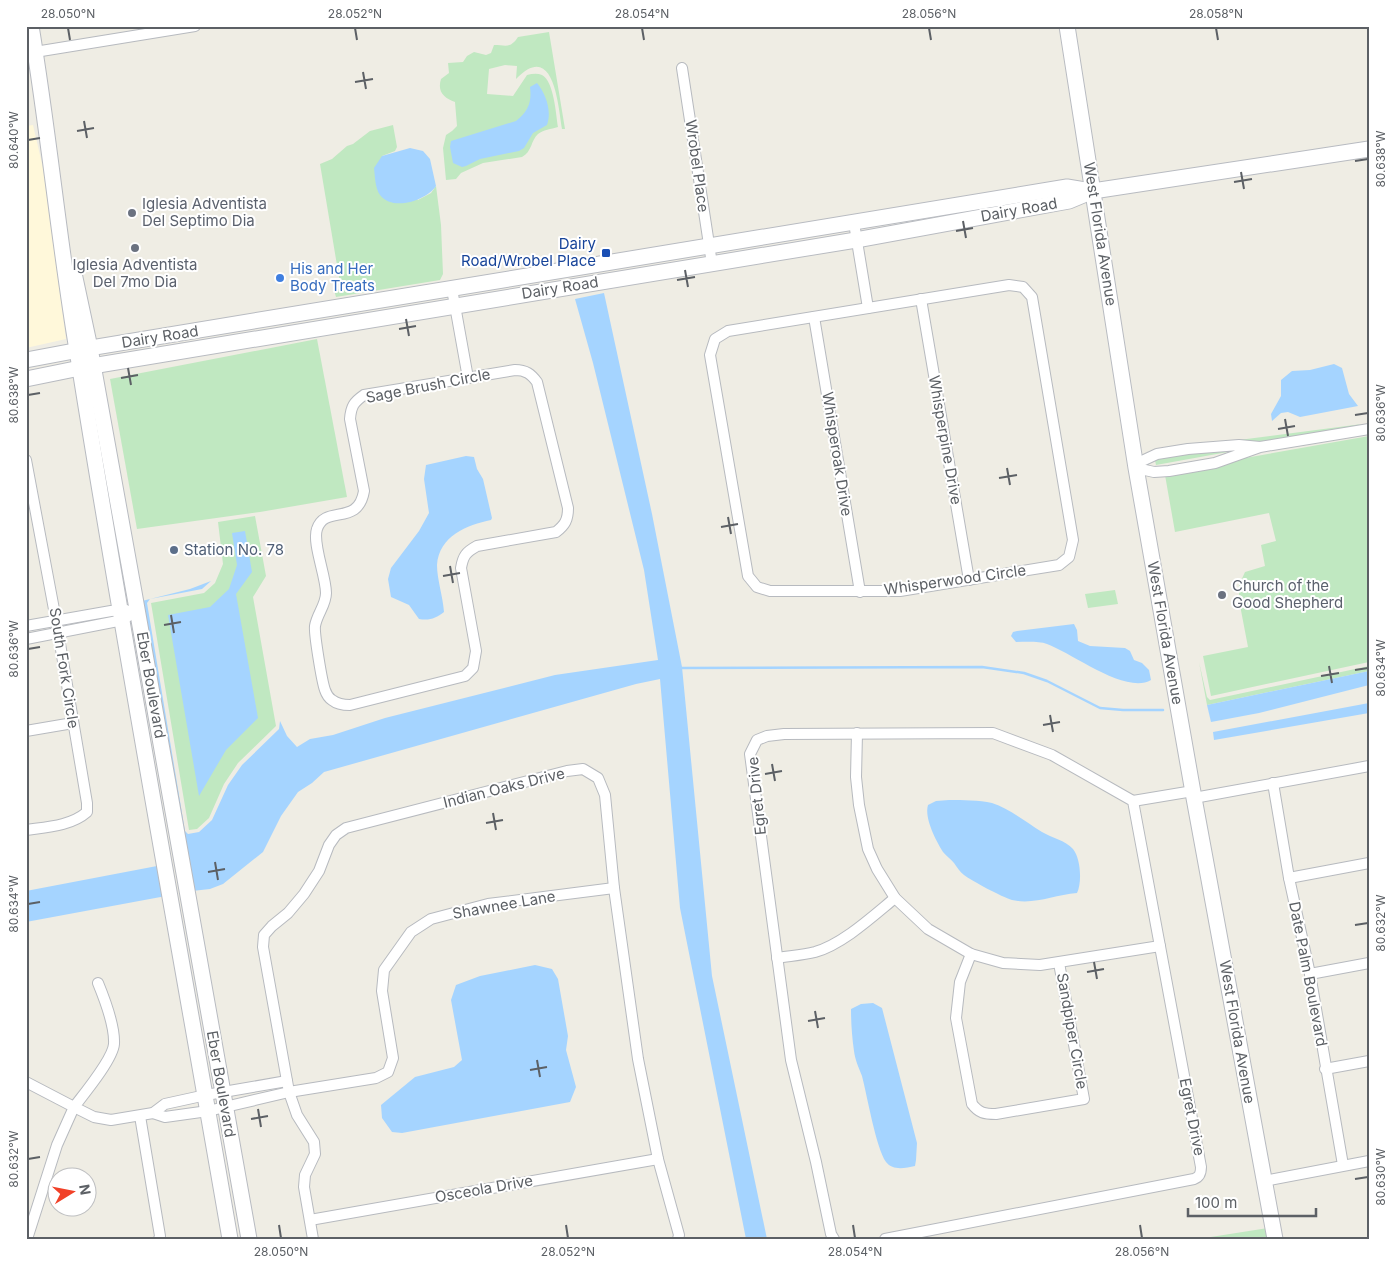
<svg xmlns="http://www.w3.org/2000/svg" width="1395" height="1265" font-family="Inter,sans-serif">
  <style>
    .commercial { fill: #fff8da }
    .green { fill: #c0e8c1 }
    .water { fill: #a5d4ff }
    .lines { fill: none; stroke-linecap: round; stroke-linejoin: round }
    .stream { stroke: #a5d4ff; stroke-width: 2.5 }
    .street-casing { stroke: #b7babf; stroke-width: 12 }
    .secondary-casing { stroke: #b8bbc1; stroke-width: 17 }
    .street { stroke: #fff; stroke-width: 10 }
    .secondary { stroke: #fff; stroke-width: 15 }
    .ticks { fill: none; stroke: #5c6065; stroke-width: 2 }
    .worship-dot { fill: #6b7280; stroke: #fff; stroke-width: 2 }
    .transit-dot { fill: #1a4fb4; stroke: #fff; stroke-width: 2 }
    .shop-dot { fill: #3f7fe0; stroke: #fff; stroke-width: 2 }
    .service-dot { fill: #5c6f8a; stroke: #fff; stroke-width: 2 }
    .labels { text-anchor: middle; stroke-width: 4; stroke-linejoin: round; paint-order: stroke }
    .street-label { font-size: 15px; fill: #5c6065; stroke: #fff }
    .worship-label { font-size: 15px; fill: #5b616d; stroke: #fff; text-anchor: start }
    .transit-label { font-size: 15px; fill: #164399; stroke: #fff; text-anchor: end }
    .shop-label { font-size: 15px; fill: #366cbe; stroke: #fff; text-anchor: start }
    .service-label { font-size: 15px; fill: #4e5e75; stroke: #fff; text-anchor: start }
    .neatline { fill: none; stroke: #5c6065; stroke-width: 2 }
    .ticks-label { font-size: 12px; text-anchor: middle; fill: #5c6065 }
  </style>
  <rect width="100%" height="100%" fill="#efede4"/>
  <!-- commercial -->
  <path class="commercial" d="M33,125L43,168L66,339L26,348V126Z"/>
  <!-- green -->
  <g class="green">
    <path d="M549,32L565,129H562C558,105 554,40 516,79L517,66L505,65L489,69L487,94L513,96L527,75C532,74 537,73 542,75C554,81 556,115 558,127C551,129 543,130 538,134C531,140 532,152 522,157L483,163L461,173L456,179L446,180L443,148L446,135L452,131L457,126L455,102C444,98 437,92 441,79L449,73L448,63L463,62L467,56L474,52L486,55L491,53L494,45C506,45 510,49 518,37Z"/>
    <path d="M393,125L397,147L395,151L382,156L418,200L431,193L436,186L441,225L443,274L440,280L336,297L334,290L341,289L320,164L332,159L347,146L353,144L370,131Z"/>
    <path d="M317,339L347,497L260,512L137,529L110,379Z"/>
    <path d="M1362,424L1311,437L1156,465L1153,451Z"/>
    <path d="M1369,436V662L1211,696L1203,656L1248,647L1239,600V585L1245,572L1265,566L1261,545L1276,541L1269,513L1175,532L1165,475L1234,460Z"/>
    <path d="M255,516L266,576L253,597L276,726L238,763L224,784L209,818L197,829L189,830L151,603L204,593L215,583L223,564L218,522Z"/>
    <path d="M1115,590L1118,604L1088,608L1085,594Z"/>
    <path d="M1199,662L1207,697L1210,700L1369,666V671L1207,705Z"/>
    <path d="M1268,1228L1270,1239H1198Z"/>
  </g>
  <!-- water -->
  <g class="water">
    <path d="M537,83C546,94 552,111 547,125L533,133L524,148L519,151L480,159L466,166L462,167L453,163L450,147L451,141L516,121C528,111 532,103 530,87Z"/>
    <path d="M410,148L423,151L430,159L436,186C427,200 393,212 380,195C375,188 375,176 374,168L382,156Z"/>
    <path d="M604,293L652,514L682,667L712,976L767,1239H746L680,908L660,679L636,684L324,772L312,783L298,792L281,816L263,852L223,884L210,889L192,891L142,601L190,589L211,581L202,589L150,599L147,603L185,831L188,834L199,832L212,820L228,785L242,765L279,729L280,721L287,736L297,747L310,739L333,735L385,718L555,675L658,660L644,570L593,363L575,299Z"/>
    <path d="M1334,364L1342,368L1349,394L1358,406L1300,417L1288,412L1281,413L1272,421L1271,414L1281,396V380L1292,371L1310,370Z"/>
    <path d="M466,456L474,457L477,469L483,479L492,518L491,520C467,525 439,536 437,565C437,579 443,597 444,612C436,618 430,621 419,619L409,605L391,597L388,579L391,568L419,531L429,513L424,479L426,465Z"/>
    <path d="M245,531L252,572L236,594L258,718L226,750L199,796L168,615L210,607L229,589L237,565L232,533Z"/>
    <path d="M1074,624L1077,630L1078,641L1090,646L1125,648L1130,651L1134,660L1142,663L1149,670L1151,680C1126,695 1072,653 1047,644C1039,641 1026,642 1016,642L1011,636L1013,632L1017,631Z"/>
    <path d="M1369,671V685L1259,713L1211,722L1207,705Z"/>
    <path d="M1369,703V713L1214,740L1213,732Z"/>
    <path d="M949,800C963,800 979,800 992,803C1010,809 1026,822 1042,832C1052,838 1065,840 1073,849C1081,859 1082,883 1077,893C1054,895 1034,905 1012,900C1002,897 972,881 964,875C960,872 957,867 954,863C951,859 946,856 943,852C936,841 924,818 928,805L936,801Z"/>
    <path d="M157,866L166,896L26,922V891Z"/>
    <path d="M535,965L552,969L558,979L568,1036L566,1050L576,1087L570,1102L402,1133L392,1132L382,1118L381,1105L415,1077L454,1067L462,1060L451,1000L456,985L480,976Z"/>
    <path d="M873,1003L882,1008L917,1143L916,1160L915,1166C905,1168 893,1171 886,1162C876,1148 867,1095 862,1076C859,1068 855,1060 854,1051C852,1037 851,1023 851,1009L861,1004Z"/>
  </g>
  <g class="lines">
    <!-- stream -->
    <path class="stream" d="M680,668L982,667L1024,673L1047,681L1100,708L1123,710H1163"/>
    <!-- street casing -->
    <g class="street-casing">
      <g id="street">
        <path d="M35,52L195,26"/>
        <path d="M682,68L712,264"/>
        <path d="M854,223L868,308"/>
        <path d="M1009,285L1023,287L1032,297L1073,540L1069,557L1059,565L900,591H770L757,587L748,576L710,355L715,339L728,331Z"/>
        <path d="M452,289L468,378"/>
        <path d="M921,299L969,580"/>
        <path d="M814,317L860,592"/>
        <path d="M515,370C526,370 531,374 537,382L568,508C568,520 565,525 556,532L477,546C466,552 463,556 461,568L476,651L473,668L465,676L350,705C343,705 337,704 332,700C329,698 326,693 325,690C322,682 314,634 315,626C317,614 326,605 326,593C326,576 312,543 317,529C325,504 358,527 364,491L350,419C351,406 354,402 364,395Z"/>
        <path d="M1260,447L1239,445L1188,449L1157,454L1142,461L1136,468L1154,472L1169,471L1215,463L1260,447L1369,429"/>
        <path d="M26,460L56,620L87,803V812C71,826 47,827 26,830"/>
        <path d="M26,626L111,611L126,610"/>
        <path d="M26,639L123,620L137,610"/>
        <path d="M26,731L73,723"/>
        <path d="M857,733L856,777L859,805L868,849L877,869L895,898L928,929L971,954L1003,963L1040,965L1160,946"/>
        <path d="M1273,783L1289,878L1310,974L1343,1165"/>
        <path d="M1194,798L1369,766"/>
        <path d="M1133,801L1193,791"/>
        <path d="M1289,878L1369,863"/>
        <path d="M971,954L960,982L956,1018L972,1104C979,1113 984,1114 996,1114L1084,1099L1059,963"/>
        <path d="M777,958C789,956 803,955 815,952C843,944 873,916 895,898"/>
        <path d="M1310,974L1369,963"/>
        <path d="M98,983C105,1000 115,1026 114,1044C113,1059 84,1094 74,1107L94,1117L111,1120L153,1113L165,1104L206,1095L287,1081"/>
        <path d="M1325,1069L1369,1061"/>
        <path d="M26,1082L74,1107L57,1145L27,1239"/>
        <path d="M153,1113L165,1117L208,1111L289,1092L376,1078L388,1072L393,1058L382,991L384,970L411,932L431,919L488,904L614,888"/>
        <path d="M140,1116L160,1236L159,1239"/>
        <path d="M1264,1181L1369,1161"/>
        <path d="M310,1220L658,1159"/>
        <path d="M313,1239L304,1187L305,1175L315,1154L314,1142L297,1115L289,1092L263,947L264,935L272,926L288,913L304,894L319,871L329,845L336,835L346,828L567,771L583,769L598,778L605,795L614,888L638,1059L658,1159L679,1235L678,1239"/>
        <path d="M834,1239L831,1234L816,1162L791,1060L750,754L757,740L767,736L784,734L993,733L1052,755L1133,801L1201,1167C1201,1173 1200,1177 1194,1179L885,1239"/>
      </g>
    </g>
    <!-- secondary casing -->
    <g class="secondary-casing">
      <g id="secondary">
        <path d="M31,26C49,134 59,243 77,350C124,647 179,943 230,1239"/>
        <path d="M1067,26L1136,468L1194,798L1275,1239"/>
        <path d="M74,273L90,348L134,592L249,1239"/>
        <path d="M26,360L90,348L1067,187L1091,191"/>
        <path d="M26,379L80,368L856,240L1069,201L1093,191L1369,149"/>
      </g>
    </g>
    <!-- street -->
    <use href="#street" class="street"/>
    <!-- secondary -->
    <use href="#secondary" class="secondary"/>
  </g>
  <!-- ticks -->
  <path class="ticks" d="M68,28L70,40M355,28L357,40M642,28L644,40M929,28L931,40M1216,28L1218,40M363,72L366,89M355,82L373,79M84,121L87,138M77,131L94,128M28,140L40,138M1355,161L1368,159M1241,172L1244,189M1234,182L1252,179M963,221L966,238M956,231L973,228M685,270L688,287M677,280L695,277M406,319L409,336M399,329L416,326M128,368L131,385M121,378L138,375M28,395L40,393M1355,415L1368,413M1285,419L1288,436M1278,429L1295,426M1007,468L1010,485M999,478L1017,475M728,517L731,534M721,527L738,524M450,566L453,583M443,576L460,573M171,615L174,633M164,625L181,622M28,649L40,647M1329,666L1332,683M1355,670L1368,668M1321,676L1339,673M1050,715L1053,732M1043,725L1060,722M772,764L775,781M765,774L782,771M493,813L496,830M486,823L503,820M215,862L218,880M208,872L225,869M28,904L40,902M1355,925L1368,923M1094,962L1097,979M1087,972L1104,969M815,1011L818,1028M808,1021L825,1018M537,1060L540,1077M530,1070L547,1067M258,1109L261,1127M251,1119L268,1116M28,1159L40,1157M1355,1179L1368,1177M279,1225L281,1238M566,1225L568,1238M853,1225L855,1238M1140,1225L1142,1238"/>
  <!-- markers -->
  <g class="worship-dot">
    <circle cx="132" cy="213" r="5"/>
    <circle cx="135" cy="248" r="5"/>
    <circle cx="1222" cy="595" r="5"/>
  </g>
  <rect class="transit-dot" x="601" y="248" width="10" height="10" rx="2.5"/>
  <circle class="shop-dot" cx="280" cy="278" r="5"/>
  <circle class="service-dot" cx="174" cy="550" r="5"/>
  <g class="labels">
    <!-- street labels -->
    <g class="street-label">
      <text transform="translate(697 166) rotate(82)" y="5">Wrobel Place</text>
      <text transform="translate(1019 210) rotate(-10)" y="5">Dairy Road</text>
      <text transform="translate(1100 234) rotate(81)" y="5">West Florida Avenue</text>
      <text transform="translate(560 288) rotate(-9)" y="5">Dairy Road</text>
      <text transform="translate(160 337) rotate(-9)" y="5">Dairy Road</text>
      <text transform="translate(428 386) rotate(-11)" y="5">Sage Brush Circle</text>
      <text transform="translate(945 440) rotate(80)" y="5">Whisperpine Drive</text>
      <text transform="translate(837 454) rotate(81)" y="5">Whisperoak Drive</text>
      <text transform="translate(955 580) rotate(-8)" y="5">Whisperwood Circle</text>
      <text transform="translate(1165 633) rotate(80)" y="5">West Florida Avenue</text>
      <text transform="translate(64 668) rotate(81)" y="5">South Fork Circle</text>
      <text transform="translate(151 685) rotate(80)" y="5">Eber Boulevard</text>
      <text transform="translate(504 788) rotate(-14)" y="5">Indian Oaks Drive</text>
      <text transform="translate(757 796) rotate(-96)" y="5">Egret Drive</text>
      <text transform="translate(504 905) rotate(-10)" y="5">Shawnee Lane</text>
      <text transform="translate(1308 974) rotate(79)" y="5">Date Palm Boulevard</text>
      <text transform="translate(1072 1031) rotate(80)" y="5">Sandpiper Circle</text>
      <text transform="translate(1237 1032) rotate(80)" y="5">West Florida Avenue</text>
      <text transform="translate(221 1084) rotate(80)" y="5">Eber Boulevard</text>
      <text transform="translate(1192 1117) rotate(79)" y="5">Egret Drive</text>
      <text transform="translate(484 1189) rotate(-10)" y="5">Osceola Drive</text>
    </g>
    <!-- worship labels -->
    <g class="worship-label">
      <text x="142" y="209">Iglesia Adventista<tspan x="142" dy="17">Del Septimo Dia</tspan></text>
      <text x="135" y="270" text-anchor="middle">Iglesia Adventista<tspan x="135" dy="17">Del 7mo Dia</tspan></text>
      <text x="1232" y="591">Church of the<tspan x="1232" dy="17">Good Shepherd</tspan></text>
    </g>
    <!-- transit labels -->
    <g class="transit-label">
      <text x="596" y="249">Dairy<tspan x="596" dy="17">Road/Wrobel Place</tspan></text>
    </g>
    <!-- shop labels -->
    <g class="shop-label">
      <text x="290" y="274">His and Her<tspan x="290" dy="17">Body Treats</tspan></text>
    </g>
    <!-- service labels -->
    <g class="service-label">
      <text x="184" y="555">Station No. 78</text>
    </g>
  </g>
  <!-- border -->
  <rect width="1395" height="1265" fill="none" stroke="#ffffff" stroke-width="55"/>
  <!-- north arrow -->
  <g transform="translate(72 1192) rotate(80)"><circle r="24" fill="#ffffff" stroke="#bebfc1"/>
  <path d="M0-4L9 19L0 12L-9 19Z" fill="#f14128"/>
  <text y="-8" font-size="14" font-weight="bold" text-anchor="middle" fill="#5c6065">N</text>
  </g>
  <!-- scale -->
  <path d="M1188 1208v8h128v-8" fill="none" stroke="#5c6065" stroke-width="2.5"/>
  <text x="1195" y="1208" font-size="15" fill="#5c6065" stroke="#ffffff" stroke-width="4" paint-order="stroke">100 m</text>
  <rect x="28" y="28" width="1340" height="1210" class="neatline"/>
  <g class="ticks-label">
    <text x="68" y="18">28.050°N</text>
    <text x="355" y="18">28.052°N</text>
    <text x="642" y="18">28.054°N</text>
    <text x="929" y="18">28.056°N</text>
    <text x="1216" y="18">28.058°N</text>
    <text transform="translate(14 140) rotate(-90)" y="4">80.640°W</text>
    <text transform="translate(1381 159) rotate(-90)" y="4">80.638°W</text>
    <text transform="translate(14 395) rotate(-90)" y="4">80.638°W</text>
    <text transform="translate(1381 413) rotate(-90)" y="4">80.636°W</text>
    <text transform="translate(14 649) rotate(-90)" y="4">80.636°W</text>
    <text transform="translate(1381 668) rotate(-90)" y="4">80.634°W</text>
    <text transform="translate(14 904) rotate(-90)" y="4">80.634°W</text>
    <text transform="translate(1381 923) rotate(-90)" y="4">80.632°W</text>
    <text transform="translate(14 1159) rotate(-90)" y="4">80.632°W</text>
    <text transform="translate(1381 1177) rotate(-90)" y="4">80.630°W</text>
    <text x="281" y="1256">28.050°N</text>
    <text x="568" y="1256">28.052°N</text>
    <text x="855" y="1256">28.054°N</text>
    <text x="1142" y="1256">28.056°N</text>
  </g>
</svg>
